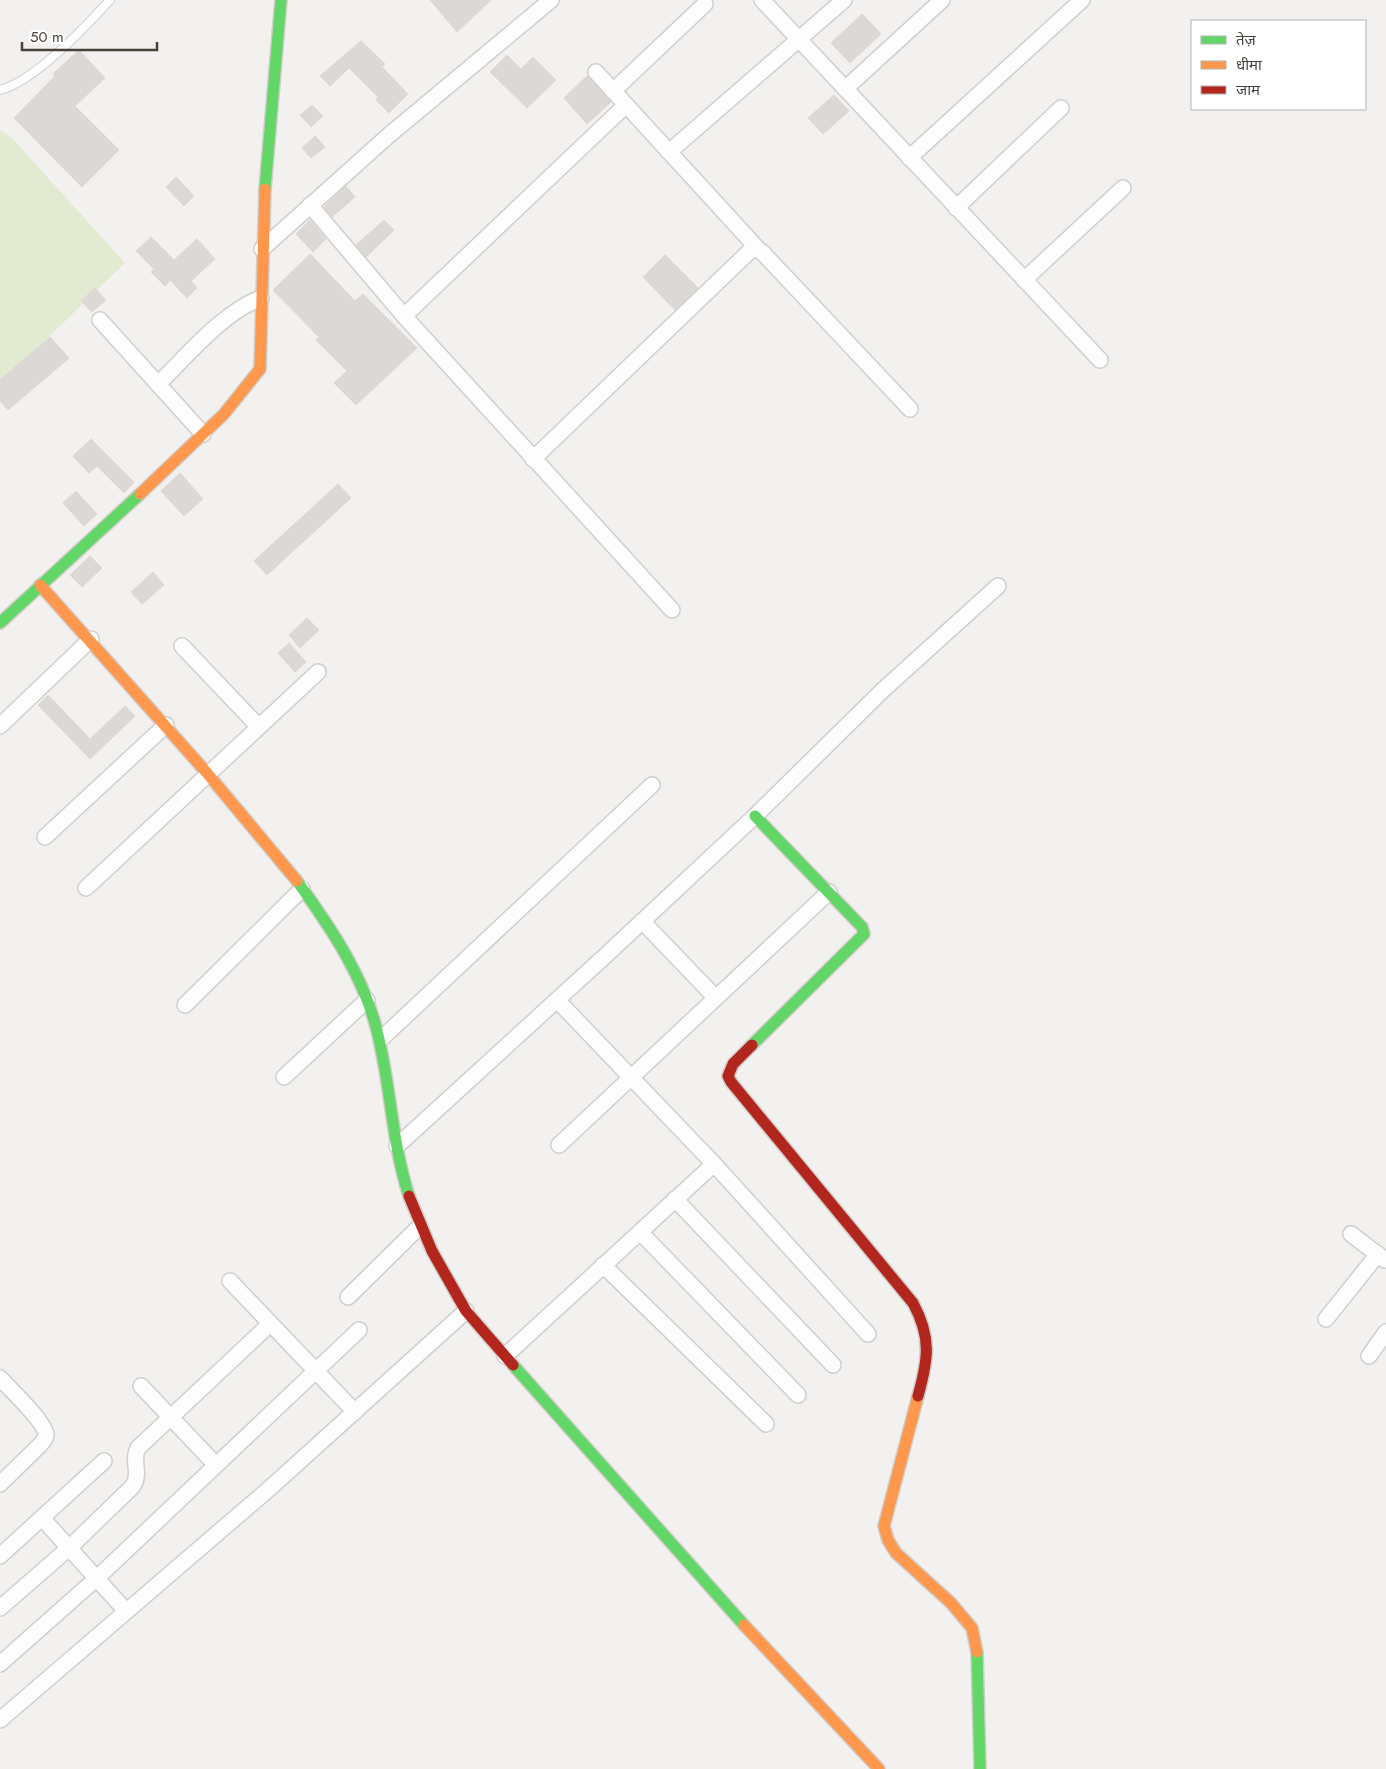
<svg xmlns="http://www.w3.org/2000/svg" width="1386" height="1769" font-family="Jost,'Noto Sans Devanagari',sans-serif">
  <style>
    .green { fill: #e3ead2 }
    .building { fill: #dbd8d6; stroke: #dbd8d5 }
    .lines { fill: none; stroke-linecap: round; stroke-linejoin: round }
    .lane-casing { stroke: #d1cfcc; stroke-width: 10 }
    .street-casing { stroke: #d1cfcc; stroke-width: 18 }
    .fast-casing { stroke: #d1cdc7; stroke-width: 14 }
    .slow-casing { stroke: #d1cdc7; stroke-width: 14 }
    .jam-casing { stroke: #d1cdc7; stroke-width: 14 }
    .lane { stroke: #fdfdfd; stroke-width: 8 }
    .street { stroke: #fdfdfd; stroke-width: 15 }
    .fast { stroke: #63d668; stroke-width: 11 }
    .slow { stroke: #ff974d; stroke-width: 11 }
    .jam { stroke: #b3261e; stroke-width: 11 }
  </style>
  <rect width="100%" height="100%" fill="#f3f1ef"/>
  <!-- green -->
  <path class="green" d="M0,130L11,137L125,263L0,384Z"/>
  <!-- building -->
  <g class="building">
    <path d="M430,0H491L457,32Z"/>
    <path d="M862,14L881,34L850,63L831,43Z"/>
    <path d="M361,41L385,64L382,67L408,94L389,113L376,100L378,97L349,68L330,86L320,76Z"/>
    <path d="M79,50L105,78L75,106L119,150L82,187L14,118L55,76L53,74Z"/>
    <path d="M507,55L521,69L533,57L556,80L527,108L490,72Z"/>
    <path d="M587,76L611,102L587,124L564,98Z"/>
    <path d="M834,95L849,111L823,134L808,118Z"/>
    <path d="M312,105L323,116L311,127L300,115Z"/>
    <path d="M315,136L325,147L311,158L302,148Z"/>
    <path d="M176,177L194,196L184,206L166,187Z"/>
    <path d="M346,186L355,197L332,217L324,207Z"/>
    <path d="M310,220L326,239L313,252L296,234Z"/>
    <path d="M384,220L394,230L366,257L356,245Z"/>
    <path d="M151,237L174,260L197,239L215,259L191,281L197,288L187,298L170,280L165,286L151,272L154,269L136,251Z"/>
    <path d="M310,254L355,301L363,294L417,348L356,405L334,383L347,371L316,340L319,337L273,290Z"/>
    <path d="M665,255L698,288L675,310L643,277Z"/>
    <path d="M95,288L106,300L92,312L81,301Z"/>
    <path d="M50,337L69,358L8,410L0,401V380Z"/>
    <path d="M91,439L134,482L124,493L97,466L89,473L73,456Z"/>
    <path d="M180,473L203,499L184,516L161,491Z"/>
    <path d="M338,484L351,498L267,575L254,561Z"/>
    <path d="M76,491L97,514L84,526L63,503Z"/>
    <path d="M90,556L102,568L82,587L70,575Z"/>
    <path d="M153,572L164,585L142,604L131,592Z"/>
    <path d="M307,618L319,630L300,648L289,635Z"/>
    <path d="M289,643L306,662L295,672L278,653Z"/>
    <path d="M48,695L90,739L125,706L135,716L90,759L38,705Z"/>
  </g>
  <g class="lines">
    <!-- lane casing -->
    <g class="lane-casing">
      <path id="lane" d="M0,90C35,81 85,27 110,0"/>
    </g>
    <!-- street casing -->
    <g class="street-casing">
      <g id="street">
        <path d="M762,0L1100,360"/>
        <path d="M596,72L758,249"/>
        <path d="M845,89L942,0"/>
        <path d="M613,91L705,4"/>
        <path d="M669,152L844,0"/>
        <path d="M909,158L1082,0"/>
        <path d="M310,205L404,316L672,610"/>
        <path d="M956,208L1061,108"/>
        <path d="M262,249L388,136L551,0"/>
        <path d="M1024,280L1123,188"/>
        <path d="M404,316L626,105"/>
        <path d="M100,320L203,434"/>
        <path d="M158,384C187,356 223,312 261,298"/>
        <path d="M533,459L753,248L762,252L910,409"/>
        <path d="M182,646L259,727"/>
        <path d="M0,726L91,639"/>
        <path d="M45,837L166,725"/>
        <path d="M86,888L318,672"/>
        <path d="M642,921L716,998"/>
        <path d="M557,1000L714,1164L868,1334"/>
        <path d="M185,1005L302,889"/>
        <path d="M381,1039L652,785"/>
        <path d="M284,1077L367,1000"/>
        <path d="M559,1145L829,892"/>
        <path d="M397,1146L604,957L755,816L883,690L998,586"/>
        <path d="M675,1199L833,1365"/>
        <path d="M640,1232L798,1395"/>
        <path d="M1351,1234L1385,1260"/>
        <path d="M603,1265L766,1424"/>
        <path d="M230,1281L355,1412"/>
        <path d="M348,1297L419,1227"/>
        <path d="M1326,1319L1378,1254"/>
        <path d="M505,1356L714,1164"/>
        <path d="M1369,1356L1386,1332"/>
        <path d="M0,1378C9,1388 46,1423 46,1435C46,1439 42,1442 40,1445L0,1484"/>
        <path d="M141,1386L216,1465"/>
        <path d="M42,1518L126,1611"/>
        <path d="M0,1556L104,1461"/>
        <path d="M0,1608L69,1548L132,1487C142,1475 131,1460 138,1448L270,1324"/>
        <path d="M0,1664L97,1578L359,1330"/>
        <path d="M0,1720L270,1488L466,1311"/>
      </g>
    </g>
    <!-- fast casing -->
    <g class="fast-casing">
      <g id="fast">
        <path d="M265,189L281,0"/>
        <path d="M0,623L140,494"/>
        <path d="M297,881C331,928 365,978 378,1035C391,1088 392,1144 409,1196"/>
        <path d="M752,1045L864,934L862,927L755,816"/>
        <path d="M513,1365L744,1625"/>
        <path d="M977,1652L980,1769"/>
      </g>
    </g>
    <!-- slow casing -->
    <g class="slow-casing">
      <g id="slow">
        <path d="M140,494L224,414L260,369L265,189"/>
        <path d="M40,585L207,773L297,881"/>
        <path d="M918,1396L884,1526L888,1540L896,1553L951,1603L972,1628L977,1652"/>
        <path d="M744,1625L879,1769"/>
      </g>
    </g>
    <!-- jam casing -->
    <g class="jam-casing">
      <g id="jam">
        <path d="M752,1045L733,1064L728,1076L731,1082L913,1303C932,1338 928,1360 918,1396"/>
        <path d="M409,1196L432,1251L466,1311L513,1365"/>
      </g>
    </g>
    <!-- lane -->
    <use href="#lane" class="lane"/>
    <!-- street -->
    <use href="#street" class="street"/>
    <!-- fast -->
    <use href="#fast" class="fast"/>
    <!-- slow -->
    <use href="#slow" class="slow"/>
    <!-- jam -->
    <use href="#jam" class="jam"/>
  </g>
  <!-- legend -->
  <rect x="1191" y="20" width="175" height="90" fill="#ffffff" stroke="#b6b3b1"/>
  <rect x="1201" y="36" width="25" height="8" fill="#63d668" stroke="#b6b3b1"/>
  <text x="1236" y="45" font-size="15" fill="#49423b">तेज़</text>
  <rect x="1201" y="61" width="25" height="8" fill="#ff974d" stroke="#b6b3b1"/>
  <text x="1236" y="70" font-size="15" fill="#49423b">धीमा</text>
  <rect x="1201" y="86" width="25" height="8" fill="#b3261e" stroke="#b6b3b1"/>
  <text x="1236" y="95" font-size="15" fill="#49423b">जाम</text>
  <!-- scale -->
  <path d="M22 42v8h135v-8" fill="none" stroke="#49423b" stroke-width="2.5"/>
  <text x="30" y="42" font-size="15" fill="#49423b" stroke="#ffffff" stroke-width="4" paint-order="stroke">50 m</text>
</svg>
